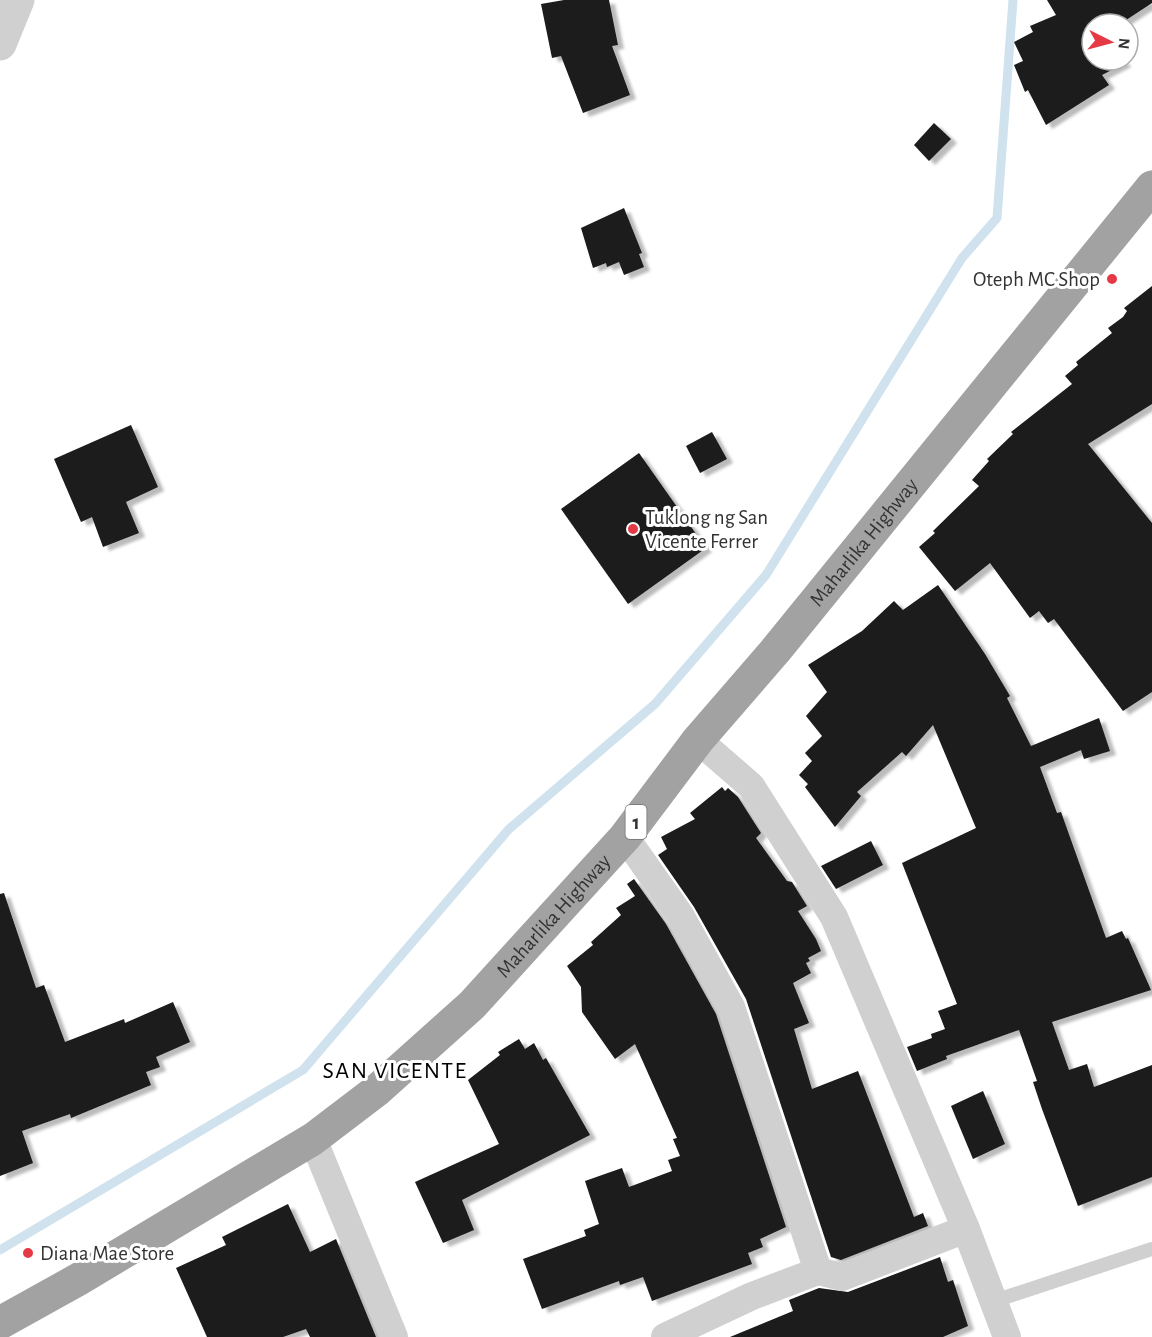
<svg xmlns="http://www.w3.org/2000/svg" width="1152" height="1337" font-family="'Alegreya Sans',sans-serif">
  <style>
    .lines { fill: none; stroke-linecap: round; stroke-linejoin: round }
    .stream { stroke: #cfe2ee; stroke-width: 9 }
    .building { fill: #1a1a1a; filter: url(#shadow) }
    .service { stroke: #d0d0d0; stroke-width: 14 }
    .minor { stroke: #d0d0d0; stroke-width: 28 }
    .tertiary { stroke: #d0d0d0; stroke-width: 33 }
    .trunk { stroke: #a2a2a2; stroke-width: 33 }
    .poi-dot { fill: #e63946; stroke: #fff; stroke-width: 2 }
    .labels { text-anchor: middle; stroke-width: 6; stroke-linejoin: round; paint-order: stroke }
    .shield { fill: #fff; stroke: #707070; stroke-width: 1.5 }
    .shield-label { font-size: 20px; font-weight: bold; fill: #333 }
    .poi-label { font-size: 21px; fill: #333; stroke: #fff; text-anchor: start }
    .street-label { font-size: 21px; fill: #333; stroke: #fff }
    .quarter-label { font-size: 24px; letter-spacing: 1.5px; fill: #000; stroke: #fff }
  </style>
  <defs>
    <filter id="shadow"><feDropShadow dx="6" dy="4" stdDeviation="1.5" flood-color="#0004"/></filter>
  </defs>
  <rect width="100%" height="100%" fill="#fff"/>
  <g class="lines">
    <!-- stream -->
    <path class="stream" d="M0,1250L303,1070L509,829L655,704L766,575L962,258L997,218L1013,0"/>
  </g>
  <!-- building -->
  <g class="building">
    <path d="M564,0H609L618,45L612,46L630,95L583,113L561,56L552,58L541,4Z"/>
    <path d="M1047,0H1152V3L1120,24H1092V60H1123L1125,63L1102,75L1109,85L1046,125L1028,90L1025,92L1014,65L1023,61L1014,42L1033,32L1030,26L1056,15Z"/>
    <path d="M934,123L951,139L929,161L914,145Z"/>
    <path d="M624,208L642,253L639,254L644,267L624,275L619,262L607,267L606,263L593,268L581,228Z"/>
    <path d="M1152,286V404L1088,444L1152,523V692L1123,711L1054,619L1048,623L1039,611L1030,618L990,563L955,591L919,547L935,533L933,531L979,486L972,480L989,461L987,459L1013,434L1011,432L1072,384L1065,376L1078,365L1076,362L1112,333L1108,328L1123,317L1127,311L1124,308Z"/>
    <path d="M131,425L158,487L126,502L139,533L103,547L92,517L81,522L54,459Z"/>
    <path d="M712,432L727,459L700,473L686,446Z"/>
    <path d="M639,453L706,548L628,604L561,509Z"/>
    <path d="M938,585L985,654L1010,696L1007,698L1031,746L1099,718L1110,751L1084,759L1081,750L1040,767L1057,813L1061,812L1106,938L1122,931L1126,939L1128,938L1151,990L1052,1022L1069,1070L1087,1064L1094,1087L1152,1065V1177L1078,1206L1042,1109L1033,1082L1037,1081L1019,1030L946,1056L947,1059L917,1071L907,1047L932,1038L931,1034L945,1029L938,1011L957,1004L902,863L976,828L933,725L906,756L902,752L857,792L861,796L835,827L805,787L808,784L799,775L812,761L805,753L822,736L806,716L827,692L808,665L862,631L894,601L903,610Z"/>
    <path d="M722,787L725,791L728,788L738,797L761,833L756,838L787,881L792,882L807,906L798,911L816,939L821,951L808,958L810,961L806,963L811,973L793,983L809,1023L794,1029L812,1089L858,1071L914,1217L923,1213L928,1226L841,1260L831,1257L746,999L694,907L658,855L667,849L661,837L695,819L690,813Z"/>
    <path d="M871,841L883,865L836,889L821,866Z"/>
    <path d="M634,879L666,924L716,1014L786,1227L760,1239L763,1247L748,1253L752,1264L652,1301L643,1277L620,1285L619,1281L542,1309L523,1259L586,1236L584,1230L599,1224L585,1181L622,1168L629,1187L672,1171L668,1160L680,1156L673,1139L677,1138L635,1044L615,1059L582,1012L581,987L567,966L593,945L591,942L621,915L616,908L635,896L627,884Z"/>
    <path d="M4,893L36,988L44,985L65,1042L124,1019L125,1023L173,1002L190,1042L156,1057L160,1067L146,1072L151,1085L71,1118L70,1114L22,1131L33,1163L0,1176V894Z"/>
    <path d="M519,1039L525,1049L534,1043L543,1060L546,1058L590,1135L462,1200L474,1230L443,1243L415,1182L499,1144L468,1080L500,1055L498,1052Z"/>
    <path d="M983,1091L1005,1144L973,1159L951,1106Z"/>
    <path d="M288,1204L310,1252L336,1239L376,1337H310L306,1329L283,1337H207L176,1268L226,1245L222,1237Z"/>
    <path d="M940,1257L948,1282L953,1280L968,1326L943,1337H730L793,1311L789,1300L819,1288L848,1292Z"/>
  </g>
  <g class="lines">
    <!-- service -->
    <path class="service" d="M994,1301L1152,1249"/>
    <!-- minor -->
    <g class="minor">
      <path d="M698,740L751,786L834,917L966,1229L1007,1337"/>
      <path d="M625,837L680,915L731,1007L818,1271"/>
      <path d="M313,1139L394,1337"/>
      <path d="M665,1337L752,1296L818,1271L842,1277L966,1229"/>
    </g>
    <!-- tertiary -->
    <path class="tertiary" d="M0,44L18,0"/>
    <!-- trunk -->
    <path class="trunk" id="s1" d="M0,1323L79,1279L313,1139L376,1091L472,1005L625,837L698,740L775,651L1152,187"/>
  </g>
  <!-- markers -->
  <g class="poi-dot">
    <circle cx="1112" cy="279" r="6"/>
    <circle cx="633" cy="529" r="6"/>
    <circle cx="28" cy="1253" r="6"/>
  </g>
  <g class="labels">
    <!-- shield labels -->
    <rect class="shield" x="625.5" y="805" width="21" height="34" rx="4.5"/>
    <g class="shield-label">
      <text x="636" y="829">1</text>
    </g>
    <!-- poi labels -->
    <g class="poi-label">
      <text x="1100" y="286" text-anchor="end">Oteph MC Shop</text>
      <text x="645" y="524">Tuklong ng San<tspan x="645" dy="24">Vicente Ferrer</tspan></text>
      <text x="40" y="1260">Diana Mae Store</text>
    </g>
    <!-- street labels -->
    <g class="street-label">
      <text dy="7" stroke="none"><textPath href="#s1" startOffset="1178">Maharlika Highway</textPath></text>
      <text dy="7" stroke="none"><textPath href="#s1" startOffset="692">Maharlika Highway</textPath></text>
    </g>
    <!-- quarter labels -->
    <g class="quarter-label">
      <text x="395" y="1078">SAN VICENTE</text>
    </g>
  </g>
  <!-- north arrow -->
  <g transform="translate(1110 42) rotate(96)"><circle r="28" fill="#ffffff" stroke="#adadad" stroke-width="1.5"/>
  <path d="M0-4.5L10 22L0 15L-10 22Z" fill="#e63946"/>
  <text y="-9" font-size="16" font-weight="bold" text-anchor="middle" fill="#333333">N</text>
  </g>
</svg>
